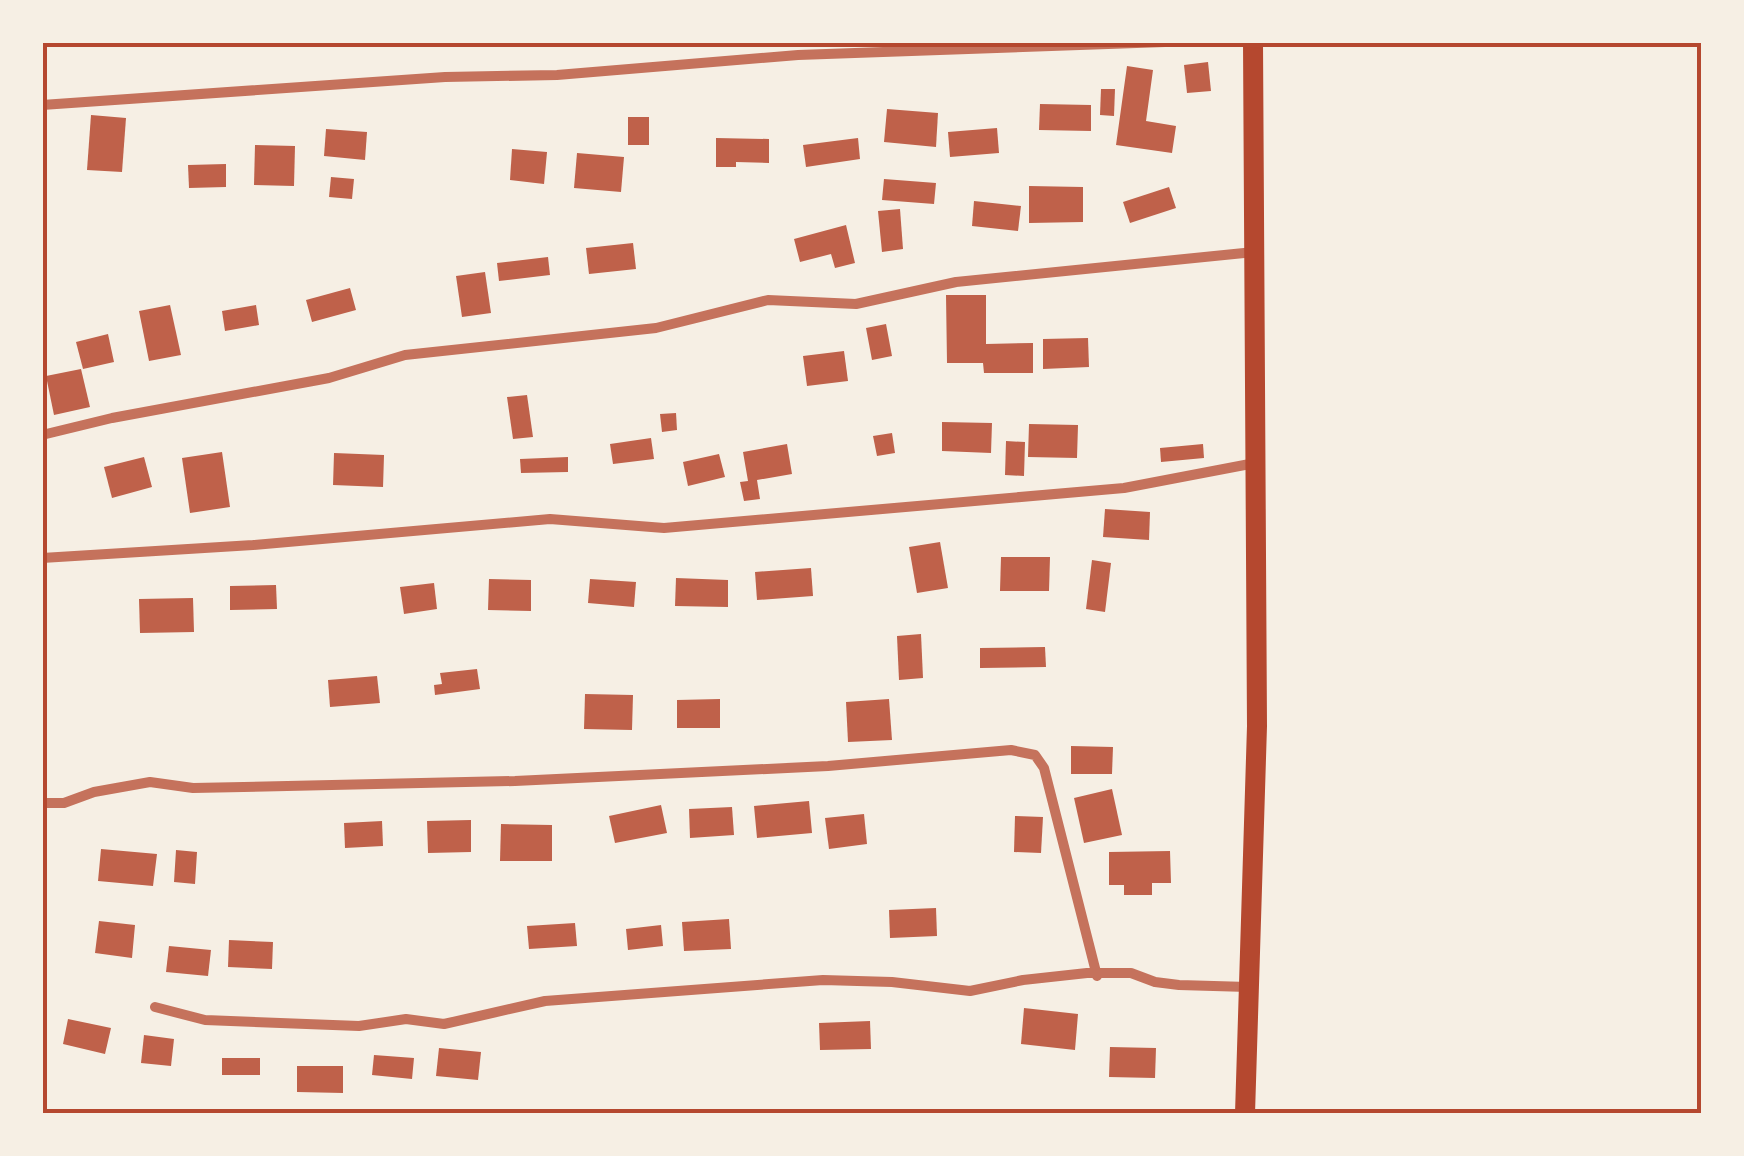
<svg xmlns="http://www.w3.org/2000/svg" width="1744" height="1156" font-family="'Sofia Sans Condensed',sans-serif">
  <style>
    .building { fill: #bf614a }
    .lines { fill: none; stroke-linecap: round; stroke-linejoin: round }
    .minor { stroke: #c5725c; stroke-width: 10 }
    .trunk { stroke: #b5482f; stroke-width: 20 }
    .neatline { fill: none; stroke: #b5482f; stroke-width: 4 }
  </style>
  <rect width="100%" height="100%" fill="#f6efe4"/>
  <!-- building -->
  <g class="building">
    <path d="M1208,62L1211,91L1187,93L1184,65Z"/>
    <path d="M1127,66L1153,70L1146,121L1176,126L1172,153L1116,145Z"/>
    <path d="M1101,89H1115L1114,116L1100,115Z"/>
    <path d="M1040,104L1091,105V131L1039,130Z"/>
    <path d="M887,109L938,113L936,147L884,142Z"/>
    <path d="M91,115L126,118L122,172L87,170Z"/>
    <rect x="628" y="117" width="21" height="28"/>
    <path d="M997,128L999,153L950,157L948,132Z"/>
    <path d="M326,129L367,132L365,160L324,156Z"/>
    <path d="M716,138L769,139V163L736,162V167H716Z"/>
    <path d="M858,138L860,159L806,167L803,145Z"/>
    <path d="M255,145L295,146L294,186L254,185Z"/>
    <path d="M512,149L547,152L544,184L510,180Z"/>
    <path d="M577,153L624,157L621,192L574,188Z"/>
    <path d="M226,164V187L189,188L188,165Z"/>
    <path d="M331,177L354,179L352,199L329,197Z"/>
    <path d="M884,179L936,183L934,204L882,200Z"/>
    <path d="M1029,186L1083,187V222L1029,223Z"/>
    <path d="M1169,187L1176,208L1130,223L1123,202Z"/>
    <path d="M974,201L1021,206L1018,231L972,226Z"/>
    <path d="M900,209L903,249L882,252L878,211Z"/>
    <path d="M846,225L855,263L835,268L831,254L800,262L794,239Z"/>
    <path d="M633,243L636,269L589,274L586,248Z"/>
    <path d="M548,257L550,275L499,281L497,263Z"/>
    <path d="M485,272L491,313L462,317L456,276Z"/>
    <path d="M350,288L356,310L312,322L306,300Z"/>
    <path d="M946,295H986V344L1033,343V373H984L983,363H947Z"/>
    <path d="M170,305L181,355L149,361L139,311Z"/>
    <path d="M256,305L259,325L225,331L222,311Z"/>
    <path d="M886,324L892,356L872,360L866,328Z"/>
    <path d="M108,334L114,362L83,369L76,342Z"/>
    <path d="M1088,338L1089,367L1043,369V339Z"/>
    <path d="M844,351L848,381L807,386L803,356Z"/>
    <path d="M81,369L90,407L54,415L46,376Z"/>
    <path d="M527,395L533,437L513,439L507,397Z"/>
    <path d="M676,413L677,430L662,432L660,414Z"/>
    <path d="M942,422L992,423L991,453L942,451Z"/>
    <path d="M1029,424L1078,425L1077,458L1028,457Z"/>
    <path d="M892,433L895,453L877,456L873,436Z"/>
    <path d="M651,438L654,459L613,464L610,444Z"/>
    <path d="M1006,441L1025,442L1024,476L1005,475Z"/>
    <path d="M787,444L792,474L757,480L760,499L744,501L740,482L748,481L743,452Z"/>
    <path d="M1203,444L1204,458L1161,462L1160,448Z"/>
    <path d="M222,452L230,507L190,513L182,458Z"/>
    <path d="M334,453L384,455L383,487L333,485Z"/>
    <path d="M719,454L725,477L688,486L683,462Z"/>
    <path d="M144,457L152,487L112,498L104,467Z"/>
    <path d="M568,457V472L521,473L520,459Z"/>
    <path d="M1105,509L1150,512L1149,540L1103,537Z"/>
    <path d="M940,542L948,588L917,593L909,547Z"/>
    <path d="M1001,557H1050L1049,591H1000Z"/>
    <path d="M1092,560L1111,563L1105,612L1086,609Z"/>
    <path d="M811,568L813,596L757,600L755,572Z"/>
    <path d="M676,578L728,580V607L675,606Z"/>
    <path d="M489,579L531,580V611L488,610Z"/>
    <path d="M590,579L636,582L634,607L588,603Z"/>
    <path d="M434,583L437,609L404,614L400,587Z"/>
    <path d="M276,585L277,609L230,610V586Z"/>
    <path d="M193,598L194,632L140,633L139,599Z"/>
    <path d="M921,634L923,678L899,680L897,636Z"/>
    <path d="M1045,647L1046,667L980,668V648Z"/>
    <path d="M477,669L480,689L435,695L434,685L442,684L440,673Z"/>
    <path d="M377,676L380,703L330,707L328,680Z"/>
    <path d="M585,694L633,695L632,730L584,729Z"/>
    <path d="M720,699V728H677V700Z"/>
    <path d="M889,699L892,740L848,742L846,702Z"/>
    <path d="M1071,746L1113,747L1112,774H1071Z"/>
    <path d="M1112,789L1122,835L1084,843L1074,798Z"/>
    <path d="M809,801L812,833L757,838L754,806Z"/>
    <path d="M661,805L667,833L615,843L609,816Z"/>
    <path d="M732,807L734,835L690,838L689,809Z"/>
    <path d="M864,814L867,844L829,849L825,818Z"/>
    <path d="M1015,816L1043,817L1041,853L1014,852Z"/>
    <path d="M471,820V852L428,853L427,821Z"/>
    <path d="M382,821L383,846L345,848L344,823Z"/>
    <path d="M501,824L552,825V861H500Z"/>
    <path d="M101,849L157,854L153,886L98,881Z"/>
    <path d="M176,850L197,852L195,884L174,882Z"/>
    <path d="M1170,851L1171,883H1152V895H1124V885H1109V852Z"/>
    <path d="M936,908L937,936L890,938L889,910Z"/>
    <path d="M729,919L731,949L684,951L682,922Z"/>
    <path d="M99,921L135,925L132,958L95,953Z"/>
    <path d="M575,923L577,946L529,949L527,926Z"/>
    <path d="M661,925L663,946L628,950L626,929Z"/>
    <path d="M229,940L273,942L272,969L228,967Z"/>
    <path d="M169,946L211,950L208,976L166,972Z"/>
    <path d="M1024,1008L1078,1014L1075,1050L1021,1044Z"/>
    <path d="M68,1019L111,1028L105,1054L63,1044Z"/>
    <path d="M870,1021L871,1049L820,1050L819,1023Z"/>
    <path d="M144,1035L174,1039L171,1066L141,1063Z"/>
    <path d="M1110,1047L1156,1048L1155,1078L1109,1077Z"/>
    <path d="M439,1048L481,1052L478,1080L436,1076Z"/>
    <path d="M374,1055L414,1058L412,1079L372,1075Z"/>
    <rect x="222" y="1058" width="38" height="17"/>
    <path d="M297,1066H343V1093L297,1092Z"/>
  </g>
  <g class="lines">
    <!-- minor -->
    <g class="minor">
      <path d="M42,105L445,77L557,75L798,55L1165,42"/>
      <path d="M42,435L112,418L329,378L405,355L656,328L768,300L856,304L956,282L1254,252"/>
      <path d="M42,558L253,545L550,519L664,528L1124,488L1255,463"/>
      <path d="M42,803H64L94,792L150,782L193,788L515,781L828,766L1011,750L1035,755L1044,768L1097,976"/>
      <path d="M155,1007L205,1020L359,1026L406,1019L444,1024L545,1001L823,980L892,982L970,991L1023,980L1087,973H1131L1155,982L1179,985L1248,987"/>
    </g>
    <!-- trunk -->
    <path class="trunk" d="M1245,1114L1257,726L1253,42"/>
  </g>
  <!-- border -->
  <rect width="1744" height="1156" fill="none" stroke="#f6efe4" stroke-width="90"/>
  <rect x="45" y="45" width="1654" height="1066" class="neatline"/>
</svg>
